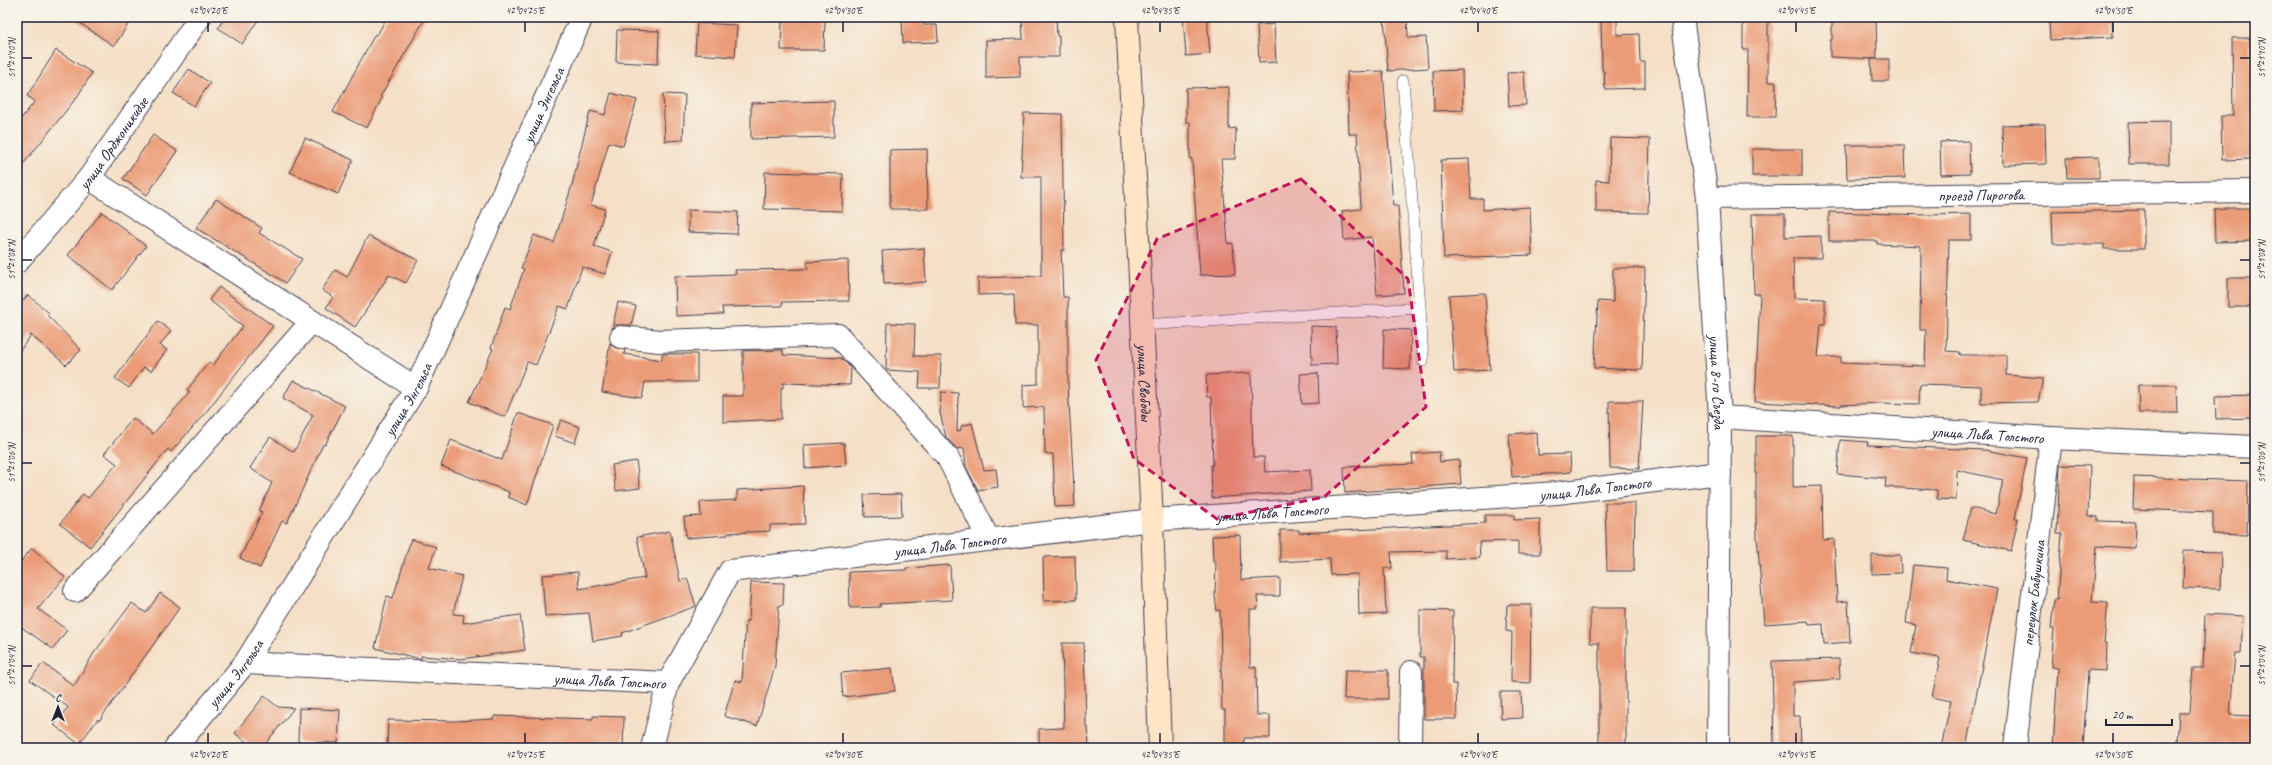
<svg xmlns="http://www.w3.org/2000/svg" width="2272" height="765" font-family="Caveat,sans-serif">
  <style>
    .building { fill: #eb9b77 }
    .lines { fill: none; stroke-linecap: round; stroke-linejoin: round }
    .lane-casing { stroke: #423e50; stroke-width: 12 }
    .street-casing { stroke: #423e50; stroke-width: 24 }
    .secondary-casing { stroke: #423e50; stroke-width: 24 }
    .lane { stroke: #fff; stroke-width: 11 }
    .street { stroke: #fff; stroke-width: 22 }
    .secondary { stroke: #ffe4c6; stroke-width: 22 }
    .marked { fill: #c2185b; fill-opacity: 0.2; stroke: #c2185b; stroke-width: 3; stroke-dasharray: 8 5; stroke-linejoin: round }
    .ticks { fill: none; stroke: #22223b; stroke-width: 1.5 }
    .labels { text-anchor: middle; stroke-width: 4; stroke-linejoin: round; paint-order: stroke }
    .street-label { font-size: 16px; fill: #22223b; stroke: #f7f3e8 }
    .neatline { fill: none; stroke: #22223b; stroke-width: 1.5 }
    .ticks-label { font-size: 10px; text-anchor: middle; fill: #22223b }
  </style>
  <rect width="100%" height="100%" fill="#f7f3e8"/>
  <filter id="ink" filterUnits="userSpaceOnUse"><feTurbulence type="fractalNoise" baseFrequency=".025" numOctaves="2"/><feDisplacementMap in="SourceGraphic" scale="8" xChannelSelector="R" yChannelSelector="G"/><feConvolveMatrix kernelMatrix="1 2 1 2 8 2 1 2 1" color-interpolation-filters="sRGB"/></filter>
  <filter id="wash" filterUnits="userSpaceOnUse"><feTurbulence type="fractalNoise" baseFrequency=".012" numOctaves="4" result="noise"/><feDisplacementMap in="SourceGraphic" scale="16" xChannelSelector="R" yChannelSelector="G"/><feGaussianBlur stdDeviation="0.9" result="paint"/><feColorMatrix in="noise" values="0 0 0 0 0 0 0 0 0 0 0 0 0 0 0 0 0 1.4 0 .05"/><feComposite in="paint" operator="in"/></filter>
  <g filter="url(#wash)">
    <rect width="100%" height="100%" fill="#f5dfc6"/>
    <g id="blocks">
      <!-- building -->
      <g class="building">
        <path d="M71,17H133L114,46Z"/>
        <path d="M225,17H260L242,44L218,28Z"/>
        <path d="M387,17H426L380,97L382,98L367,128L333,112L375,34L377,35Z"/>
        <path d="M902,17H924V25H937L938,42L903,43Z"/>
        <path d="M1022,17H1056L1057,36H1059V57H1020V77L986,78V40L1023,39Z"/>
        <path d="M1183,17H1207L1210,54L1186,56Z"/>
        <path d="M1384,17H1407L1408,38L1426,37L1428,68L1388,71Z"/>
        <path d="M1601,17H1617V35L1639,34L1640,62H1645V88L1605,89L1604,71H1602Z"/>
        <path d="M1743,17H1768V82H1776L1775,117H1747L1748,49H1743Z"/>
        <path d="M1832,17H1876L1877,59L1830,57V40H1832Z"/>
        <path d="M2081,17H2112L2113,37L2050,40L2049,23L2081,21Z"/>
        <path d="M782,19H825L824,50H781Z"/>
        <path d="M697,23L737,25L735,57L695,54Z"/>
        <path d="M1274,24L1276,62L1259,63L1257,25Z"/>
        <path d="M617,30L659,31L658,64L616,62Z"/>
        <path d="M2232,38H2250L2254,159L2222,160L2221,116H2233Z"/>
        <path d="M56,50L92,73L77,97L17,172V124L35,101L27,96Z"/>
        <path d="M1871,59H1889V81H1872Z"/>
        <path d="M189,69L210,83L194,106L173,93Z"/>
        <path d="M1462,70L1463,110L1434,111L1433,71Z"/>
        <path d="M1383,71L1393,206H1398L1404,293L1377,295L1372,237L1344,240L1342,211L1361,209L1357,134H1349L1347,72Z"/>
        <path d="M1524,72L1526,105L1509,106L1507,73Z"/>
        <path d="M1229,87V129L1236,128L1235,159H1221L1228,244L1233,243L1235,274L1200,275L1192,159H1190V122H1186V88Z"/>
        <path d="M611,93L637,100L623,146L609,142L591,205L605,209L594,246L612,252L605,274L582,267L568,309L559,306L536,365L527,362L505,417L469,402L493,349L491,348L505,307L510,309L524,269L521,268L534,235L554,243L572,185L590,111L605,115Z"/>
        <path d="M663,94L685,95L683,140L665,141Z"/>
        <path d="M834,101V137L751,139V103Z"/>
        <path d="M1024,113L1062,114L1064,250H1061L1063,297H1068V384L1075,506L1055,507L1053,454H1045L1044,407L1023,408V385L1038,384V325H1015L1014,294L978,295V278L1041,276V177H1021Z"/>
        <path d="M2169,121V164H2129L2128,122Z"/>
        <path d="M2045,124L2046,164L2003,165L2002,125Z"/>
        <path d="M153,135L177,151L147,195L123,179Z"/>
        <path d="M305,138L353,160L338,194L290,172Z"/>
        <path d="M1610,138L1650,139L1648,213L1596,212V180L1609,181Z"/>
        <path d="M1969,141L1970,174L1941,175L1940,142Z"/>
        <path d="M1846,145H1904L1905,178L1847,179Z"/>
        <path d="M927,149L928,209H890V150Z"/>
        <rect x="1752" y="149" width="50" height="27"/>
        <path d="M2099,157V178H2067L2066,158Z"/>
        <path d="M1469,159L1471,199H1483V210L1530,207L1532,255L1444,258L1441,160Z"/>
        <path d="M765,172L843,174L842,211L764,209Z"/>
        <path d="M216,199L262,228L259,233L302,259L286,283L196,228Z"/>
        <path d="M2224,208H2255V241L2215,242L2214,209Z"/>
        <path d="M688,210L738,212L737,234L688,232Z"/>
        <path d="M2144,210V249H2104V244H2053L2052,212Z"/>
        <path d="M102,212L146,246L112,290L68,255Z"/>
        <path d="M1829,212L1927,215L1971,214V240H1949L1946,351L1960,352V355H2006V375L2043,378L2038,402L1981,403V386L1920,384L1919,404L1878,403L1841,405V406L1755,402L1760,294H1754L1752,214H1785V237L1821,236V258H1793L1794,298L1825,299V324H1821L1818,357H1841V363L1925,366L1926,330H1920L1921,246L1877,244V241H1829Z"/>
        <path d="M368,236L418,260L406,283L389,275L355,327L326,308L333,297L322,290L335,270L347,277Z"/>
        <path d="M924,248L926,282L884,284L882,251Z"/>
        <path d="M848,260L849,301L782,302V306L722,307L723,314L676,316L675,276L736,274L735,270L808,269L807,262Z"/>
        <path d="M1613,268H1645L1642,370L1594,368L1598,301L1613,302Z"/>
        <rect x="2228" y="278" width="27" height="29"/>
        <path d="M219,287L273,326L206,412L171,452L168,449L90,547L60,524L83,494L88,498L117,464L104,454L133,418L153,434L190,392L187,390L209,362L213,365L243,326L209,300Z"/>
        <path d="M1485,293L1490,370L1454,372L1449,295Z"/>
        <path d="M28,295L49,313L47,315L81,350L66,365L31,335L17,355V307Z"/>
        <path d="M618,302L636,306L631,325H616L612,329Z"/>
        <path d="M158,321L171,331L160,345L167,350L151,371L144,367L129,388L115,378Z"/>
        <path d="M887,323L915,324L914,356H941L940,388H919L920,372L886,370Z"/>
        <path d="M1311,326L1336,327L1337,364L1312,365Z"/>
        <path d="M1384,329L1411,330L1410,369L1383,368Z"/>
        <path d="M610,343L614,347L625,350L624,354L662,360V354H697V382H645L642,398L602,392Z"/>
        <path d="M783,350V355L841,358L851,368L850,385L783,383V388H781V419L723,422V396H743V351Z"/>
        <path d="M1251,373L1253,457H1264L1265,472L1310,470L1311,491L1212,498L1211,465H1213L1211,397H1207L1206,375Z"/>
        <path d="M1318,373L1319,403L1302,404L1300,374Z"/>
        <path d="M293,380L345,406L325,445L323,444L287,523L282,521L260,568L240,558L262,512L259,511L272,483L250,468L270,437L294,452L313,415L283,398Z"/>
        <path d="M2138,385H2176L2177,413H2139Z"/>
        <path d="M941,392L958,393L957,431L961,430V426L972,423L984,470L996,469L998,487L978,490L966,467L964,448L957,449L946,437L940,413Z"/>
        <path d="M2255,395V418L2216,419L2215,396Z"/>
        <path d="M1609,401H1643L1639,469L1610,468Z"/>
        <path d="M518,413L553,425L527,505L508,497L509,492L441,466L451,440L502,460Z"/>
        <path d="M561,420L580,427L575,443L555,436Z"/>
        <path d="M1537,432L1538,455L1570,454L1571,472L1512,477L1509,434Z"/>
        <path d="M1756,436H1793V487L1822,486L1823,540L1834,539L1837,602L1848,601L1850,642L1824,644L1823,624L1809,625L1808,621L1764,624L1756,523Z"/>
        <path d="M1840,440L1868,442L1867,445L1985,450L2027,458L2015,519H2018L2011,551L1963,540L1971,508L1996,514L2003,480L1957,470L1956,500L1937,499V490L1885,487L1886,478L1837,474Z"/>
        <path d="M844,443L846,465L805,468L804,445Z"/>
        <path d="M1439,452L1440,462L1459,460L1461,484L1345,493L1344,467L1413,464L1412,454Z"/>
        <path d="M636,461L640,488L616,491L612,465Z"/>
        <path d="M2060,465L2090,466L2088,516L2098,517V521L2136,522L2135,548L2097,546L2092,602L2108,603L2104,643H2107L2106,671L2088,670L2083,748H2053L2058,668L2051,667L2054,629H2051L2054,599L2057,600L2062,534H2057Z"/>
        <path d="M2134,477L2248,481L2247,535L2213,534V512L2133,509Z"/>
        <path d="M803,486L805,524L770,525V531L728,533V535L686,538L684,517L701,516L700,502L737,500V490Z"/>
        <path d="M901,494L902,516L865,517L864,495Z"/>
        <path d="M1605,503H1635L1634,571H1607Z"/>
        <path d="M1485,515H1514V520L1540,519V554H1518V541L1479,542L1480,557L1446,559V551L1391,552L1392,568H1384L1386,614L1359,615L1358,574L1331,575L1330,559L1280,562V530H1299V533L1485,523Z"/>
        <path d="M670,531L680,581L687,578L696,606L622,633L623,636L593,641L589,613L545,616L542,575L578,572L579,589L645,578L637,537Z"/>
        <path d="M1240,535L1241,580L1280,578V596H1257L1258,609H1250V667H1256L1257,715H1270V738H1244V748H1225V710H1222L1220,610L1217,611L1215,596L1216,562H1213L1212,536Z"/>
        <path d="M411,539L436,547L429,568L462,576L453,614L464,615L463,623L520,615L525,650L461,659L421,656V659L375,648L387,596L393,598Z"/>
        <path d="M32,548L65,577L38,609L67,630L53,649L17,624V566Z"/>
        <path d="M2184,551L2221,552L2220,589L2183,588Z"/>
        <path d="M1872,555H1900L1901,573L1872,574Z"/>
        <path d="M1075,556L1076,600L1044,601L1043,557Z"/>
        <path d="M950,565L952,600L880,604V607L850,608L849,572L906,570V568Z"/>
        <path d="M1913,565L1947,568L1946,579L1997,589L1966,748H1941L1951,701L1932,697L1940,658L1911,653L1916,625L1906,623Z"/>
        <path d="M751,582L784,583L783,605H779L775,666L757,726L724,716L735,680L742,682L746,620L749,621Z"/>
        <path d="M160,593L180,607L99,721L98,719L79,744L54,725L68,707L30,680L43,663L74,686L94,653L132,603L146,613Z"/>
        <path d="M1507,605H1531L1530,683L1511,682L1512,632L1506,631Z"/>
        <path d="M1590,608H1626V748H1599V643H1590Z"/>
        <path d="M1420,610L1453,611L1452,684H1456L1457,719H1424V657H1420Z"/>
        <path d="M2205,614L2243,616L2241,653H2235L2230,715L2255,716V748L2177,743L2179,713H2190L2193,668H2203Z"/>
        <path d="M1062,643H1084L1086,727H1088L1089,748H1039V729L1064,728Z"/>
        <path d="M1839,659L1840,679L1793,682V716H1800L1801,748H1774L1772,661Z"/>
        <path d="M892,668L895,691L843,697L841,673Z"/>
        <path d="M1345,670H1388V699H1344Z"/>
        <path d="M1500,692H1521L1522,718L1501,719Z"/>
        <path d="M264,696L278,707L294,708L262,748H254L235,733Z"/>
        <path d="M299,708L340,710L338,743L298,742Z"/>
        <path d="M494,716L593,719V716L624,717L623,748H387L388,720L457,721L494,719Z"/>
      </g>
    </g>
  </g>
  <g filter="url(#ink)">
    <use href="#blocks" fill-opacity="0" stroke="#423e50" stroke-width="1"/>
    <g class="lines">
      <!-- lane casing -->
      <g class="lane-casing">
        <g id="lane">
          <path d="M1403,81L1420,308"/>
          <path d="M1142,325L1420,308L1423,361"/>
        </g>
      </g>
      <!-- street casing -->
      <g class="street-casing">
        <g id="street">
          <path id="s1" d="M1682,17L1707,198L1720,417L1718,748"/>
          <path d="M89,178L416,388"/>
          <path id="s2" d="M1707,198L2255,191"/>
          <path id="s3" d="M17,262L89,178L200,17"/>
          <path d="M621,337L660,341L838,335L948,458L989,540"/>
          <path id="s4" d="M1720,417L2051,438L2255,447"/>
          <path d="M75,591L312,321"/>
          <path id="s5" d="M245,663L668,683L730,571L1152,520L1557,493L1720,473"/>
          <path id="s6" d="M175,748L245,663L416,388L582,17"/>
          <path d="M652,748L668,683"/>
          <path d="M1410,748L1411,672"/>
          <path id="s7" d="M2015,748L2051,438"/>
        </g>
      </g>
      <!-- secondary casing -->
      <g class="secondary-casing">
        <g id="secondary">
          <path id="s8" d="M1127,17L1152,520L1160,748"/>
        </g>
      </g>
      <!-- lane -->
      <use href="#lane" class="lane"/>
      <!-- street -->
      <use href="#street" class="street"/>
      <!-- secondary -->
      <use href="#secondary" class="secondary"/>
    </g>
  </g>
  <!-- marked area -->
  <path class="marked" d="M1301,179L1408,279L1426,407L1324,497L1217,519L1134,459L1096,360L1157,239Z"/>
  <!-- ticks -->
  <path class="ticks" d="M208,22V32M525,22V32M843,22V32M1160,22V32M1478,22V32M1796,22V32M2113,22V32M22,58H32M2240,58H2250M22,260H32M2240,260H2250M22,463H32M2240,463H2250M22,666H32M2240,666H2250M208,733V743M525,733V743M843,733V743M1160,733V743M1478,733V743M1796,733V743M2113,733V743"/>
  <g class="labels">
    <!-- street labels -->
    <g class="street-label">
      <text dy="6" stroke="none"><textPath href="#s6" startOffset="744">улица Энгельса</textPath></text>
      <text dy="6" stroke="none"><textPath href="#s3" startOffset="153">улица Орджоникидзе</textPath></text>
      <text dy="6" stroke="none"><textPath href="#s2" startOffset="274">проезд Пирогова</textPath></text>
      <text dy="6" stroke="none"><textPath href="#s8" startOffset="366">улица Свободы</textPath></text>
      <text dy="6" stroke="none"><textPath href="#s1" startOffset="367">улица 8-го Съезда</textPath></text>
      <text dy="6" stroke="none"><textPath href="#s6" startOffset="420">улица Энгельса</textPath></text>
      <text dy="6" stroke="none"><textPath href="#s4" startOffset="268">улица Льва Толстого</textPath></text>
      <text dy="6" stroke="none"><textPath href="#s5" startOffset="1421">улица Льва Толстого</textPath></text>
      <text dy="6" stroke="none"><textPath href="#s5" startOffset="1097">улица Льва Толстого</textPath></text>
      <text dy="6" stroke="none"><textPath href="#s5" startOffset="773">улица Льва Толстого</textPath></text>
      <text dy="6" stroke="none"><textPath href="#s7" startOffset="156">переулок Бабушкина</textPath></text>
      <text dy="6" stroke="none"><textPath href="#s6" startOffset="96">улица Энгельса</textPath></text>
      <text dy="6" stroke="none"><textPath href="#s5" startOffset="365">улица Льва Толстого</textPath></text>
    </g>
  </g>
  <!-- margin -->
  <rect width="2272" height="765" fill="none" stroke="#f7f3e8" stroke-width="44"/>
  <!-- north arrow -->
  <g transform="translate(58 707)" stroke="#f7f3e8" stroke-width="3" paint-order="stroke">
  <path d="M0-3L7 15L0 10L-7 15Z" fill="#22223b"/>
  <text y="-6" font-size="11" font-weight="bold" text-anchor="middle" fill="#22223b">С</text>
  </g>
  <!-- scale -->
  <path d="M2106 719v6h66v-6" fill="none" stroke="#22223b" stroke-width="2"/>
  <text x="2112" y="719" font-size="12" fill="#22223b" stroke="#f7f3e8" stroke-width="3" paint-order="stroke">20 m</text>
  <rect x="22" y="22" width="2228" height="721" class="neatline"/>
  <g class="ticks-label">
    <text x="208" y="14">42°04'20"E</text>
    <text x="525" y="14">42°04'25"E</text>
    <text x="843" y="14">42°04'30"E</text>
    <text x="1160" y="14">42°04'35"E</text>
    <text x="1478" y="14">42°04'40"E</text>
    <text x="1796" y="14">42°04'45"E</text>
    <text x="2113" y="14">42°04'50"E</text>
    <text transform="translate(11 58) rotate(-90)" y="4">51°21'10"N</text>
    <text transform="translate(2261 58) rotate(-90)" y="4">51°21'10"N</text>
    <text transform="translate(11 260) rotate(-90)" y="4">51°21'08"N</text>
    <text transform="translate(2261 260) rotate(-90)" y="4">51°21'08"N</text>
    <text transform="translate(11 463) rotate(-90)" y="4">51°21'06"N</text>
    <text transform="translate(2261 463) rotate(-90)" y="4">51°21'06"N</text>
    <text transform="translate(11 666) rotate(-90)" y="4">51°21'04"N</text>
    <text transform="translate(2261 666) rotate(-90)" y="4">51°21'04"N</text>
    <text x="208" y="758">42°04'20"E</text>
    <text x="525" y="758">42°04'25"E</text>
    <text x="843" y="758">42°04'30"E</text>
    <text x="1160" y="758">42°04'35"E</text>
    <text x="1478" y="758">42°04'40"E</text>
    <text x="1796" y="758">42°04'45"E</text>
    <text x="2113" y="758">42°04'50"E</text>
  </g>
</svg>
